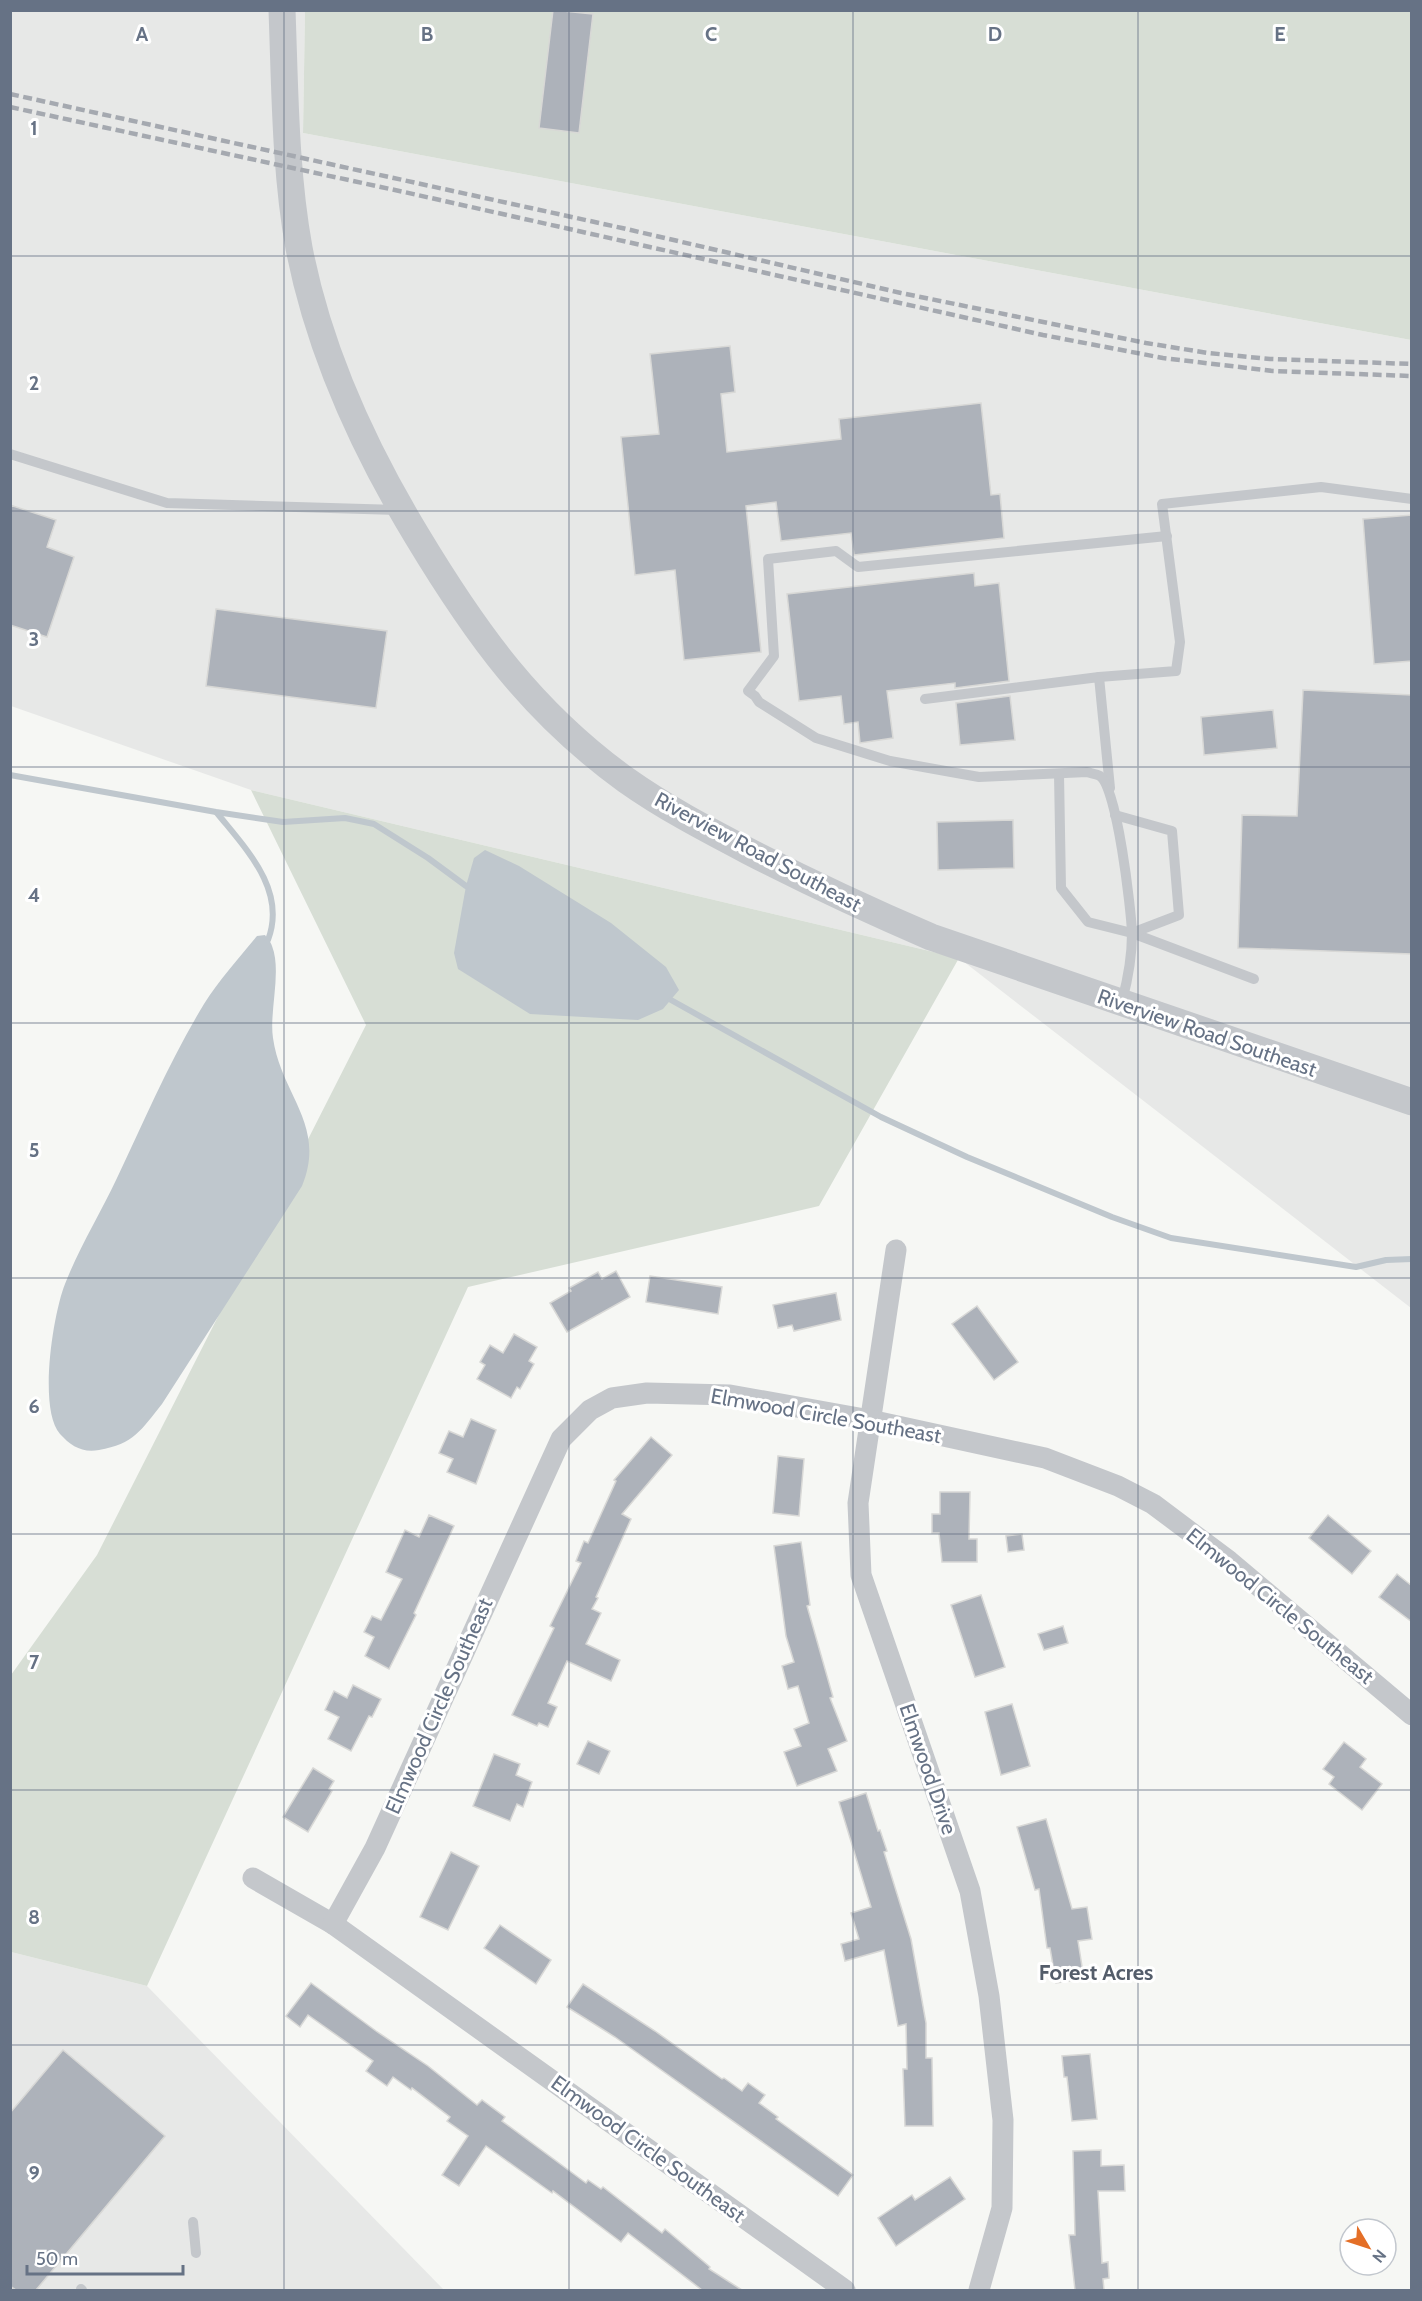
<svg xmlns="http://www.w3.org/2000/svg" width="1422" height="2301" font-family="Cabin,sans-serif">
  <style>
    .built { fill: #e7e8e7 }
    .green { fill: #d7ded5 }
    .water { fill: #bfc7cd }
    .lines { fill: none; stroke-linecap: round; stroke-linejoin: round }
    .stream { stroke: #bfc7cd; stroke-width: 6 }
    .building { fill: #adb2ba; stroke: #d8d8d6; stroke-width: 1.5 }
    .service { stroke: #c4c7cb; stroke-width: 10 }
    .minor { stroke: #c4c7cb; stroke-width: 21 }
    .tertiary { stroke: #c4c7cb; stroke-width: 27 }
    .rail { stroke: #a5a9b0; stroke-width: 4.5; stroke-dasharray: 9 4.5; stroke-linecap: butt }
    .grid { fill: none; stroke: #667285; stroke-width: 1.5; stroke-opacity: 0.55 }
    .labels { text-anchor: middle; stroke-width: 6; stroke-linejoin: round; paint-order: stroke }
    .street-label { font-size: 21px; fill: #667285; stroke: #fff }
    .neighbourhood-label { font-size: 22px; font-weight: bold; fill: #545d6a; stroke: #fff }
    .grid-label { font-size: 20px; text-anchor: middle; font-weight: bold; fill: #667285; stroke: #fff; stroke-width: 6; stroke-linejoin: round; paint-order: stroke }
  </style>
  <rect width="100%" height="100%" fill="#f6f7f4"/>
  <!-- built -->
  <g class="built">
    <path d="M11,11H305L303,133L1411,340V1308L959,958L251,790L11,706Z"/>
    <path d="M11,1952L147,1986L444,2290H11Z"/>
  </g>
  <!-- green -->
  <g class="green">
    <path d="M305,11H1411V340L303,133Z"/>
    <path d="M251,790L959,958L819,1206L468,1287L147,1986L11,1952V1675L97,1555L366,1025Z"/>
  </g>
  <!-- water -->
  <g class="water">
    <path d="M485,850L519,866L611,923L666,967L679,990L663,1009L638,1020L530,1014L458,969L454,953L466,886L474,858Z"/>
    <path d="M265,935C267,938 271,942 272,946C282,972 269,1011 273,1038C281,1095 327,1125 302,1186L162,1404C141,1430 134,1444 99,1450C82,1453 71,1446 60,1434C38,1409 53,1314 65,1284C79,1248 100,1214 117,1178C145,1119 170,1060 204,1004C219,980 239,958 257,936Z"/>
  </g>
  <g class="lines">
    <!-- stream -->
    <g class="stream">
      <path d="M10,775L216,812L283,822L345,818L374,824L428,858L466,886"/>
      <path d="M217,813C246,849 287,890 268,940"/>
      <path d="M671,1000L881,1117L967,1157L1112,1217L1171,1238L1356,1267L1386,1260L1412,1259"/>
    </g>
  </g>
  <!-- building -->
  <g class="building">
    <path d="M553,10L593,14L579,133L539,128Z"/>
    <path d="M730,346L735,392L721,394L727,452L841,439L839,419L981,403L991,495L1000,494L1004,538L854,555L851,533L781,541L776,502L746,506L761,652L684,660L675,570L635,575L621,437L659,434L650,354Z"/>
    <path d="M10,505L56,520L47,547L74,557L47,637L10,625Z"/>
    <path d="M1412,515V661L1374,664L1363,519Z"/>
    <path d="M974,573L975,586L999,583L1009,681L955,688V683L887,691L893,738L860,743L858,722L844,724L841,696L799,701L787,594Z"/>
    <path d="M216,609L387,631L376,708L206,686Z"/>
    <path d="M1303,690L1412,695V954L1238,948L1242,815L1297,816Z"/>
    <path d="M1010,696L1015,740L960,745L956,703Z"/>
    <path d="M1273,710L1277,748L1204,755L1201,717Z"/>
    <path d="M1013,820L1014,868L938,870L937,822Z"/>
    <path d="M616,1271L630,1297L567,1332L550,1303L571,1291L569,1288L598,1272L602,1279Z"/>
    <path d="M650,1276L722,1287L718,1314L646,1302Z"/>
    <path d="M836,1293L841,1320L794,1331L792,1325L778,1328L773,1305Z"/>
    <path d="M977,1306L1018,1362L994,1380L952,1324Z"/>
    <path d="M514,1334L537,1347L529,1361L534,1364L520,1389L517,1387L511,1398L477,1379L485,1365L480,1362L490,1345L503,1353Z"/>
    <path d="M471,1419L496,1430L476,1484L447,1472L453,1459L439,1453L449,1431L463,1437Z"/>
    <path d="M651,1437L672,1455L622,1514L631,1519L596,1597L598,1598L592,1609L601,1613L586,1644L620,1660L611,1681L567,1661L548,1703L557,1707L548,1727L539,1723L537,1726L512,1715L554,1628L550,1626L581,1563L576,1561L584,1541L588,1543L616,1481L614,1480Z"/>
    <path d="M778,1456L804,1459L799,1516L773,1513Z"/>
    <path d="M940,1492H970L969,1539H977V1562H942L939,1533H932V1514H940Z"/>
    <path d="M429,1515L454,1526L414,1613L416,1615L389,1669L365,1656L374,1637L364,1632L372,1616L381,1620L402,1579L386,1572L405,1530L419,1537Z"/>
    <path d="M1328,1515L1371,1551L1352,1574L1309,1538Z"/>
    <path d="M1022,1534L1024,1550L1008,1552L1006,1536Z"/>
    <path d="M801,1542L810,1605L807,1606L833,1697L830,1698L847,1741L828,1749L837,1771L797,1786L784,1752L801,1746L794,1729L809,1723L798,1686L788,1689L782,1666L794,1662L786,1636L774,1546Z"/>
    <path d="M1397,1574L1412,1586V1622L1379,1597Z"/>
    <path d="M981,1595L1005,1667L975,1677L951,1605Z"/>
    <path d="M1063,1626L1068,1643L1044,1650L1038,1634Z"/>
    <path d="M353,1685L381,1699L372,1717L369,1716L351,1751L328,1739L339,1717L325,1710L334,1691L347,1698Z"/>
    <path d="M1012,1704L1030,1766L1001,1775L985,1712Z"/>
    <path d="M588,1741L610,1751L599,1774L577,1764Z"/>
    <path d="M1344,1742L1366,1759L1360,1767L1382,1784L1362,1810L1329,1784L1334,1777L1323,1769Z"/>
    <path d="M494,1754L520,1764L516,1775L532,1782L523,1807L517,1804L510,1821L473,1806Z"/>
    <path d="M313,1768L334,1781L329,1789L332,1791L308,1832L283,1817Z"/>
    <path d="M866,1793L878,1831L880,1830L887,1851L884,1852L911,1939L926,2023V2058H932L933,2126H905L903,2069H907L906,2024L898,2026L884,1950L845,1961L841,1944L859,1939L851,1913L871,1907L839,1802Z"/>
    <path d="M1046,1819L1072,1909L1087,1907L1092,1939L1078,1941L1084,1979L1056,1983L1050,1948H1047L1039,1889L1035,1890L1017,1827Z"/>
    <path d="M451,1852L479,1866L448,1930L420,1917Z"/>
    <path d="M500,1925L551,1960L536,1984L484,1948Z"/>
    <path d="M311,1983L376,2031L428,2066L477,2105L482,2100L505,2117L502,2121L586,2183L588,2180L601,2189L603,2187L662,2233L665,2229L710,2267L709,2269L742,2290H702L628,2233L621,2242L553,2191L552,2193L486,2146L459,2186L442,2175L468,2136L447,2121L450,2117L412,2088L411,2090L393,2077L387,2086L366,2071L373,2061L308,2015L300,2027L286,2016Z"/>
    <path d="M583,1984L655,2031L722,2079L724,2078L742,2091L748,2083L765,2095L759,2103L778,2117L776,2119L853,2175L838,2196L615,2037L567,2007Z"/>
    <path d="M63,2050L165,2136L36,2290H16L10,2286V2113Z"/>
    <path d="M1090,2054L1097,2119L1072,2121L1067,2077H1064L1062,2056Z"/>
    <path d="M1101,2150V2166L1124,2165L1125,2191H1098L1102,2263L1108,2262L1109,2278L1103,2279L1104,2290H1075L1069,2235H1075L1073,2151Z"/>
    <path d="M950,2177L965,2199L896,2246L878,2218L912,2195L915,2200Z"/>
  </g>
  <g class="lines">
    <!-- service -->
    <g class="service">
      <path d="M10,454L167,503L398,510"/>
      <path d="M1099,677L1176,671L1180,642L1162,504L1321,487L1412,499"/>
      <path d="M925,699L1099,677L1110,788"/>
      <path d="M1059,774L1061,888L1088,922L1132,933L1254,979"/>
      <path d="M1115,815L1172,831L1179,915L1132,933"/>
      <path d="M1122,1001C1128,979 1132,955 1132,933C1131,908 1117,787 1100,776C1097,774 1090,773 1087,772L979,777L890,761L816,738L759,702L755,696L748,691L774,656L768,559L836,551L858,567L1167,536"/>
      <path d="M193,2222L196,2253"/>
      <path d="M81,2289L82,2290"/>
    </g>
    <!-- minor -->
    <g class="minor">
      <path d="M896,1250L858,1503L861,1575L970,1891L989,1996L1003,2120L1002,2208L979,2290"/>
      <path d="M253,1878L333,1924L845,2290"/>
      <path d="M333,1924L375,1848L561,1439L590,1410L612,1398L647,1393L730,1395L870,1420L1045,1458L1118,1486L1153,1504L1229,1561L1412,1715"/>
    </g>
    <!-- tertiary -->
    <path class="tertiary" d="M282,10C285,89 285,171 299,248C319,351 363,447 417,536C476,634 532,712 626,780C664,807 706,829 748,851C808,882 868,910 931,937L1412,1102"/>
    <!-- rail -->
    <g class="rail">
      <path d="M10,94L622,228L901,293L1146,343L1208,353L1270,359L1412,364"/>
      <path d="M10,107L404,192L1043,335L1163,358L1273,371L1412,376"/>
    </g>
  </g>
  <!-- grid -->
  <path class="grid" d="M284,10V2290M569,10V2290M853,10V2290M1138,10V2290M10,256H1412M10,511H1412M10,767H1412M10,1023H1412M10,1278H1412M10,1534H1412M10,1790H1412M10,2045H1412"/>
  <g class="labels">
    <!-- street labels -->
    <g class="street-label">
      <text transform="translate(758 852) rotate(28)" y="7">Riverview Road Southeast</text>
      <text transform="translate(1207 1033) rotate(19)" y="7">Riverview Road Southeast</text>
      <text transform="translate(826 1416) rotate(10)" y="7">Elmwood Circle Southeast</text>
      <text transform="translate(1280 1606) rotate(39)" y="7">Elmwood Circle Southeast</text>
      <text transform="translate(439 1706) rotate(-66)" y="7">Elmwood Circle Southeast</text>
      <text transform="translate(928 1769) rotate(71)" y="7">Elmwood Drive</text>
      <text transform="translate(648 2149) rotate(36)" y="7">Elmwood Circle Southeast</text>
    </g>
    <!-- neighbourhood labels -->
    <g class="neighbourhood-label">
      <text x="1096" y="1980">Forest Acres</text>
    </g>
  </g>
  <g class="grid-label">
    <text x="142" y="41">A</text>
    <text x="427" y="41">B</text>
    <text x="711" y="41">C</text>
    <text x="995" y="41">D</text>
    <text x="1280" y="41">E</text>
    <text x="34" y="135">1</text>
    <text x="34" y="390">2</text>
    <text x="34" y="646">3</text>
    <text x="34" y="902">4</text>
    <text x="34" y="1157">5</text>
    <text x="34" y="1413">6</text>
    <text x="34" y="1669">7</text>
    <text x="34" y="1924">8</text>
    <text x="34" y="2180">9</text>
  </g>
  <!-- border -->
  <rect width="1422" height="2301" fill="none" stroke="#667285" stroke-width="24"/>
  <!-- north arrow -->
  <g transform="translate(1368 2247) rotate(129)"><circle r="28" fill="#ffffff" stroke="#c2c7ce" stroke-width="1.5"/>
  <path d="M0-4.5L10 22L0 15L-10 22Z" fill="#e46f27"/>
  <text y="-9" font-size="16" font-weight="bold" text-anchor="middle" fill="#667285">N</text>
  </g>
  <!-- scale -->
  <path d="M27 2265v9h156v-9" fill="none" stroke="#667285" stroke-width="3"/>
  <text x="36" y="2265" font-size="18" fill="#667285" stroke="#ffffff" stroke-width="4.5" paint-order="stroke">50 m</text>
</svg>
